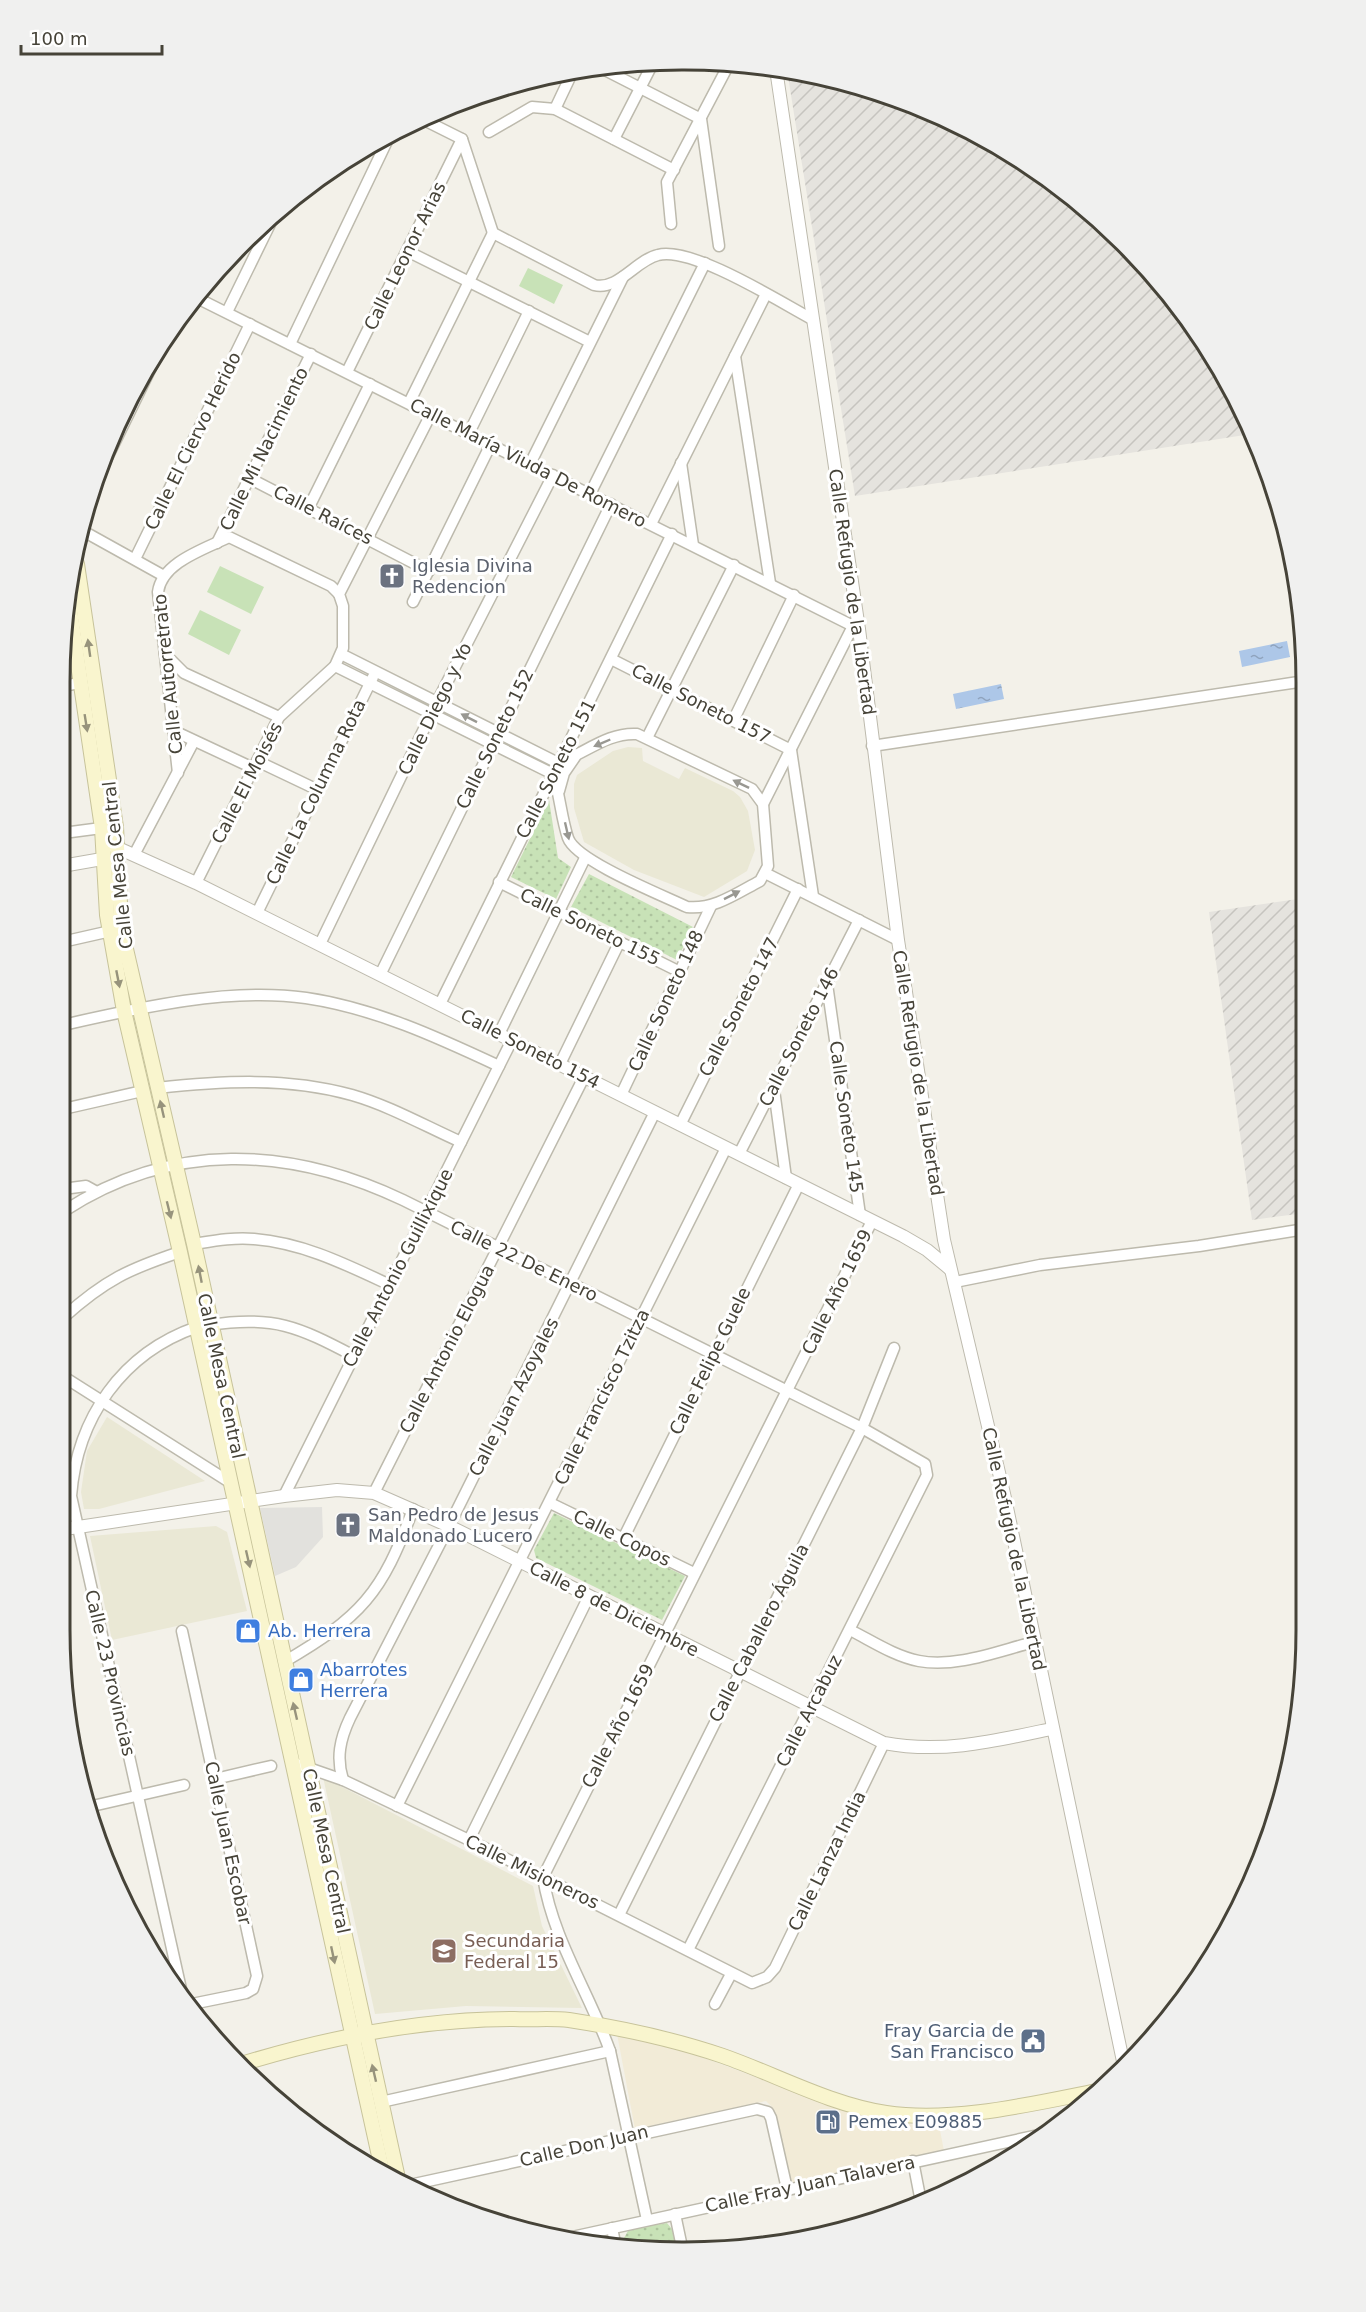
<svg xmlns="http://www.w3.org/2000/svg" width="1366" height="2312" font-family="'DejaVu Sans',sans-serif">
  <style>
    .commercial { fill: #f2ebd7 }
    .industrial { fill: url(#industrial-furrows) }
    .education { fill: #eae8d5 }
    .grass { fill: #c8e2b7 }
    .park { fill: url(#park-dots) }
    .parking { fill: #e2e1dd }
    .water { fill: url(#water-ripples) }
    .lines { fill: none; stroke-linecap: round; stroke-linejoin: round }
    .minor-casing { stroke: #bdbaad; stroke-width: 13 }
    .tertiary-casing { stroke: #bdbaad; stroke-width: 14 }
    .secondary-casing { stroke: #c7c39a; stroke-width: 16 }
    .minor { stroke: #fff; stroke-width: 10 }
    .tertiary { stroke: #fff; stroke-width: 12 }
    .secondary { stroke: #f9f5ce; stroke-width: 14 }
    .oneway { fill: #97937c }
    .oneway2 { fill: #999892 }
    .labels { text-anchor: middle; stroke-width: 6; stroke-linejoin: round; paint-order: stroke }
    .street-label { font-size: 18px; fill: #464338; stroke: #fff }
    .worship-label { font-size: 18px; fill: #5b616d; stroke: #fff; text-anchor: start }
    .shop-label { font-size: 18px; fill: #366cbe; stroke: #fff; text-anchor: start }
    .education-label { font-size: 18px; fill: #785e54; stroke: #fff; text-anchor: start }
    .service-label { font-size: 18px; fill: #4e5e75; stroke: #fff; text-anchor: end }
    .rim { fill: none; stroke: #464338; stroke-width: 3 }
  </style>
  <defs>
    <pattern id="industrial-furrows" width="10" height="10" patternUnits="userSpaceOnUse" patternTransform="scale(1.5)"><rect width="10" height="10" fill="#e5e3de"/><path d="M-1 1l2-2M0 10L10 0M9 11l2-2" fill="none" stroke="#c6c4bf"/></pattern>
    <pattern id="park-dots" width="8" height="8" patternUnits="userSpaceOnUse" patternTransform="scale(1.5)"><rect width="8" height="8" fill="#c8e2b7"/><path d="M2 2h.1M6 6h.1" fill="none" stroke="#adc39e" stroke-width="1.8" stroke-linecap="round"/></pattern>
    <pattern id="water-ripples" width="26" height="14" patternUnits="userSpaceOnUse" patternTransform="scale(1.5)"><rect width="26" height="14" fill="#adc7e8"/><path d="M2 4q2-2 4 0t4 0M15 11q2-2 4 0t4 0" fill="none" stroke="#8fa3bd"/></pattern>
  </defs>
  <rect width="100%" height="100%" fill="#f3f1e9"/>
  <!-- commercial -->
  <path class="commercial" d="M617,2034L694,2054L838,2108L893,2124L939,2125L944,2151L790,2184L772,2107L766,2101L635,2129Z"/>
  <!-- industrial -->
  <g class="industrial">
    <path d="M787,70L804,72L921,107L1029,165L1124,243L1222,371L1251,434L855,496Z"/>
    <path d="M1305,898V1213L1252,1220L1209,912Z"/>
  </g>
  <!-- education -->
  <g class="education">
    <path d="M628,747L642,748L643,761L679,779L685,768L733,791L740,797L748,811L755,850L747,871L704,897L634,870L584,842L574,808V784L577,775L613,751Z"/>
    <path d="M107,1417L205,1481L99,1509H84L81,1492L87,1451Z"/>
    <path d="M216,1526L227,1532L247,1611L112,1640L90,1536Z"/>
    <path d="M323,1777L533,1886L542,1926L582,2008L466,2006L375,2014Z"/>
  </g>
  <!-- grass -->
  <g class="grass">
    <path d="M528,268L563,285L554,304L519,286Z"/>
    <path d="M220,566L264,587L251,614L207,592Z"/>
    <path d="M200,610L241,630L229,655L188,634Z"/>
  </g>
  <!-- park -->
  <g class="park">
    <path d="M549,800L558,858L571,867L556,899L511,877Z"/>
    <path d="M589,874L693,927L677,960L571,907Z"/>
    <path d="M554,1513L685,1576L662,1620L536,1558L534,1550Z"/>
    <path d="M667,2223L672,2229L677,2251L626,2244L624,2238L629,2229Z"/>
  </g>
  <!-- parking -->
  <path class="parking" d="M322,1507L323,1537L296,1567L275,1576L260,1508Z"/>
  <!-- water -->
  <g class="water">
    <path d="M1287,641L1290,657L1242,667L1239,651Z"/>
    <path d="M1001,684L1004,699L956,709L953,694Z"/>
  </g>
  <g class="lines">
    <!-- minor casing -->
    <g class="minor-casing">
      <g id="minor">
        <path d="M601,68L701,119L719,246"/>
        <path d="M555,109L573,71"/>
        <path d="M422,119L462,139L493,233L594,285C618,291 636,260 658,255C692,246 780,302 812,319"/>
        <path d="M489,132L532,107L555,109L674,170"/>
        <path d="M614,139L653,63"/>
        <path d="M671,224L667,182L729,64"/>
        <path d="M407,251L590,342"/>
        <path d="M197,298L859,629"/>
        <path d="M227,312L274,216"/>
        <path d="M290,344L389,137"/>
        <path d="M735,356L770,583"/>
        <path d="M347,372L462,139"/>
        <path d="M409,403L493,233"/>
        <path d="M469,433L529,311"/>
        <path d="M681,463L693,545"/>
        <path d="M530,464L623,277"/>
        <path d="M249,478L429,571"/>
        <path d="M92,489L168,333"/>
        <path d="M590,494L705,263"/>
        <path d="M309,507L370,384"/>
        <path d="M651,524L766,294"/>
        <path d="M83,531L164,576"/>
        <path d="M217,543L311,354"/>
        <path d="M135,559L250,324"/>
        <path d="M413,602L491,444"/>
        <path d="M165,654L184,673L279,717"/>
        <path d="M611,659L791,750L813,896"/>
        <path d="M335,666L553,774C560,795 561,817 568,838C576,861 662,895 687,907C714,910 737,893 760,881L768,866L763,804L752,789L637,734C608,732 584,754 558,763L341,654"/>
        <path d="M62,686L80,683"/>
        <path d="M734,719L794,595"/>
        <path d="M174,731L253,768"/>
        <path d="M647,738L734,565"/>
        <path d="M872,746L1305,681"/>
        <path d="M257,761L318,790"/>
        <path d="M178,773L158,592C162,562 205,549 229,537L331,586L339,594"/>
        <path d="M559,791L564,773L575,757"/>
        <path d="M763,804L853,626"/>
        <path d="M62,830L71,832L109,827"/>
        <path d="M135,853L194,741"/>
        <path d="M765,873L898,940"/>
        <path d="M499,882L680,972"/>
        <path d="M196,883L279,717L335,666L343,648V606L339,594L431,414"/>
        <path d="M257,913L373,677"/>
        <path d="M62,942L115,930"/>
        <path d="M320,944L437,702L553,475"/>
        <path d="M380,975L611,504"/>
        <path d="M827,984L860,1215"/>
        <path d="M440,1004L672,534"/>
        <path d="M63,1025C138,1008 229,987 306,998C374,1008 437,1037 499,1066"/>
        <path d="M499,1034L585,858"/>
        <path d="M560,1064L619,943"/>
        <path d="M157,1088C223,1081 287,1077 352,1095C390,1106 425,1126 461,1142"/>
        <path d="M774,1090L786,1178"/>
        <path d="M621,1095L711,906"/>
        <path d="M63,1109L142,1091"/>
        <path d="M680,1125L798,889"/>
        <path d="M739,1154L859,920"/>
        <path d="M63,1189L86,1186L95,1191"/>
        <path d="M64,1211C172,1141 289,1146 403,1200L862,1428L925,1464L927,1475L688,1950"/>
        <path d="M194,1244C213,1241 234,1237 254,1239C303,1243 345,1264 390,1285"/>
        <path d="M955,1282L1040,1265L1199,1246L1305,1229"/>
        <path d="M64,1317C105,1280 129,1269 180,1252"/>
        <path d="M210,1325C273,1315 299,1327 354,1356"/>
        <path d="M64,1377L231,1483"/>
        <path d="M374,1493L584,1077"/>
        <path d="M284,1496L512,1040"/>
        <path d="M550,1503L694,1573"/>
        <path d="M623,1539L799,1184"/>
        <path d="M850,1630C872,1641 894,1656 919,1661C956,1668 998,1651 1034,1642"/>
        <path d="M182,1631L257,1976L253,1989L246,1993L187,2005"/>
        <path d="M284,1662C361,1617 382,1594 413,1509"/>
        <path d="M294,1763L343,1780L469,1840L752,1983L767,1977L775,1968L884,1743"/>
        <path d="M215,1779L271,1766"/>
        <path d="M343,1780C336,1758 340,1739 350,1718L449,1526L655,1112"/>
        <path d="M397,1806L726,1148"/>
        <path d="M88,1807L184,1785"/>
        <path d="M469,1840L589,1596"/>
        <path d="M619,1915L862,1428L894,1348"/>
        <path d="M183,1998L71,1496C77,1418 122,1353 197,1327"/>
        <path d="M715,2004L731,1974"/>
        <path d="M381,2102L610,2051"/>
        <path d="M913,2161L921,2202"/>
        <path d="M405,2186L757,2109L768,2112L771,2118L787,2189"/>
        <path d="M675,2214L683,2252"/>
        <path d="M647,2220L610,2051C589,1992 553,1940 543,1877L872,1221"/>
        <path d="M612,2228L615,2243"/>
        <path d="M572,2237L1048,2133"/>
      </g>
    </g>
    <!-- tertiary casing -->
    <g class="tertiary-casing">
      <g id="tertiary">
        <path d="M776,69L859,629L898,940L944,1240L1005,1498L1124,2066"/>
        <path d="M109,844L196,883L903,1236L927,1250L950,1269"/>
        <path d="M62,866L102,859"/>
        <path d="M65,1529L284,1496L337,1490L374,1493L449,1526L884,1743C942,1754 995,1741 1051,1729"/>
      </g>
    </g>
    <!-- secondary casing -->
    <g class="secondary-casing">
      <g id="secondary">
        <path d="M77,564L116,827L121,922L126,949L194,1244L399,2183"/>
        <path d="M69,603L102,828L107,915L124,1011L180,1252L383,2174"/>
        <path d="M238,2065C329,2037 419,2019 514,2019C532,2020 551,2018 569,2020C621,2028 673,2039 723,2056C777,2075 829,2104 886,2113C953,2123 1031,2104 1097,2091"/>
      </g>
    </g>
    <!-- minor -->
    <use href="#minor" class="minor"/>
    <!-- tertiary -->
    <use href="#tertiary" class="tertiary"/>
    <!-- secondary -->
    <use href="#secondary" class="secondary"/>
  </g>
  <!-- one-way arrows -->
  <defs><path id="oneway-solid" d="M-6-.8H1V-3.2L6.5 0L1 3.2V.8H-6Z" transform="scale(1.5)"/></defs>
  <g class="oneway">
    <use href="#oneway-solid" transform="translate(89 648) rotate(-98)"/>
    <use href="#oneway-solid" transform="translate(86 723) rotate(81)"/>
    <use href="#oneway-solid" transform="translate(118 979) rotate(79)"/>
    <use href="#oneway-solid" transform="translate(162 1109) rotate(-103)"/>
    <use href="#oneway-solid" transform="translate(169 1210) rotate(76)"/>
    <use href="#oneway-solid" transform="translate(200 1274) rotate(-101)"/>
    <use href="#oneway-solid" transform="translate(248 1559) rotate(77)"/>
    <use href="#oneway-solid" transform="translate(295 1711) rotate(-103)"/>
    <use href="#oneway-solid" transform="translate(333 1955) rotate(78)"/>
    <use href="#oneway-solid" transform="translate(374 2073) rotate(-103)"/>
  </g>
  <g class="oneway2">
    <use href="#oneway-solid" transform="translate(469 718) rotate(-153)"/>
    <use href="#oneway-solid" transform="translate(602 743) rotate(157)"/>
    <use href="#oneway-solid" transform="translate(741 784) rotate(-154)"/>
    <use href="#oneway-solid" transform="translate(567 831) rotate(77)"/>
    <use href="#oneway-solid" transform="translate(732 895) rotate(-27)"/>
  </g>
  <!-- icons -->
  <defs>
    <g id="church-square" transform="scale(1.35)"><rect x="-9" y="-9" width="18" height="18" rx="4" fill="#6b7280" stroke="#fff"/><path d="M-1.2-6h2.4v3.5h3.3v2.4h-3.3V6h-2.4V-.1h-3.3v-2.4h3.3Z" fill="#fff"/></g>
    <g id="shop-square" transform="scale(1.35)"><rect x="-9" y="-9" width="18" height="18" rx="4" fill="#3f7fe0" stroke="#fff"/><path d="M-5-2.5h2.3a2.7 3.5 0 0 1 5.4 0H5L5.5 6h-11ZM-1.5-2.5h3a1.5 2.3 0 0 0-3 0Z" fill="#fff"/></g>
    <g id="school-square" transform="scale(1.35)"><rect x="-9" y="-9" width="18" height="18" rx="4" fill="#8d6e63" stroke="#fff"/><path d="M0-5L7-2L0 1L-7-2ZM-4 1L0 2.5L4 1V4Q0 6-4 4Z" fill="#fff"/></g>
    <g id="civic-square" transform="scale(1.35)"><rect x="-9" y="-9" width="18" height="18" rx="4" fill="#5c6f8a" stroke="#fff"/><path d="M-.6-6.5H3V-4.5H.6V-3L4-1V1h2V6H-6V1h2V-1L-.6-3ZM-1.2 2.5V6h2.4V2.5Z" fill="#fff"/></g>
    <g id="fuel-square" transform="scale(1.35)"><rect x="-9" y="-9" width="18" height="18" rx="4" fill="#5c6f8a" stroke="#fff"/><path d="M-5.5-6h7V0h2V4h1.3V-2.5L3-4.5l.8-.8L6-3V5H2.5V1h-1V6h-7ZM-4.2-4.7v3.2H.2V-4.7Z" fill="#fff"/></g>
  </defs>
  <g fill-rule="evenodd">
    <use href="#church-square" x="392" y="576"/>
    <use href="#church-square" x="348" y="1525"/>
    <use href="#shop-square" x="248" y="1631"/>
    <use href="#shop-square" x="301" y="1680"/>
    <use href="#school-square" x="444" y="1951"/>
    <use href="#civic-square" x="1033" y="2041"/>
    <use href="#fuel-square" x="828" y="2122"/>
  </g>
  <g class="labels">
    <!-- street labels -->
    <g class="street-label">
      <text transform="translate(405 256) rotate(-64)" y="6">Calle Leonor Arias</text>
      <text transform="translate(193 441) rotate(-64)" y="6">Calle El Ciervo Herido</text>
      <text transform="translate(264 449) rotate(-64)" y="6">Calle Mi Nacimiento</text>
      <text transform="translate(528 463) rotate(27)" y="6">Calle María Viuda De Romero</text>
      <text transform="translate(323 515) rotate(27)" y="6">Calle Raíces</text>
      <text transform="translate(852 592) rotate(82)" y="6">Calle Refugio de la Libertad</text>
      <text transform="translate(168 674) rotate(-96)" y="6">Calle Autorretrato</text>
      <text transform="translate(701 704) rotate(27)" y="6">Calle Soneto 157</text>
      <text transform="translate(435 709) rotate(-64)" y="6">Calle Diego y Yo</text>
      <text transform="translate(495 739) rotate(-64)" y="6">Calle Soneto 152</text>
      <text transform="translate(556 769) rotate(-63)" y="6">Calle Soneto 151</text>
      <text transform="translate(247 783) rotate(-63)" y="6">Calle El Moisés</text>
      <text transform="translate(316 792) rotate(-64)" y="6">Calle La Columna Rota</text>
      <text transform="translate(118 865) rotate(-96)" y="6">Calle Mesa Central</text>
      <text transform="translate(590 927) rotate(26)" y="6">Calle Soneto 155</text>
      <text transform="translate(666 1001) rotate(-65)" y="6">Calle Soneto 148</text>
      <text transform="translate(739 1007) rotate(-63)" y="6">Calle Soneto 147</text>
      <text transform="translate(799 1037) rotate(-63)" y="6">Calle Soneto 146</text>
      <text transform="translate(530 1049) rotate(27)" y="6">Calle Soneto 154</text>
      <text transform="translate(918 1073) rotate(81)" y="6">Calle Refugio de la Libertad</text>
      <text transform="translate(846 1117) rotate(82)" y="6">Calle Soneto 145</text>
      <text transform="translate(524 1261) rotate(26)" y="6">Calle 22 De Enero</text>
      <text transform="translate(398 1268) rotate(-63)" y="6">Calle Antonio Guillixique</text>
      <text transform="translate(837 1292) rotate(-64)" y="6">Calle Año 1659</text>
      <text transform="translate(447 1349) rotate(-63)" y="6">Calle Antonio Elogua</text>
      <text transform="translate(710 1361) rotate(-64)" y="6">Calle Felipe Guele</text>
      <text transform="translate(221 1376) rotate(78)" y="6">Calle Mesa Central</text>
      <text transform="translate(514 1397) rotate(-63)" y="6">Calle Juan Azoyales</text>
      <text transform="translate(602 1397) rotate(-64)" y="6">Calle Francisco Tzitza</text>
      <text transform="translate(622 1538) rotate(26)" y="6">Calle Copos</text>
      <text transform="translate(1014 1549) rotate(78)" y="6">Calle Refugio de la Libertad</text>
      <text transform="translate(614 1609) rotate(27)" y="6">Calle 8 de Diciembre</text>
      <text transform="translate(759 1633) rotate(-63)" y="6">Calle Caballero Águila</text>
      <text transform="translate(110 1673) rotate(77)" y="6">Calle 23 Provincias</text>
      <text transform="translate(809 1711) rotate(-63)" y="6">Calle Arcabuz</text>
      <text transform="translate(618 1726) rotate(-63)" y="6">Calle Año 1659</text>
      <text transform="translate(228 1843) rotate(78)" y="6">Calle Juan Escobar</text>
      <text transform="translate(326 1851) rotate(78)" y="6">Calle Mesa Central</text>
      <text transform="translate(827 1861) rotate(-64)" y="6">Calle Lanza India</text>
      <text transform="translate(532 1872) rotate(26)" y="6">Calle Misioneros</text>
      <text transform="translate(584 2146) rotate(-13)" y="6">Calle Don Juan</text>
      <text transform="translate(810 2184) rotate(-12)" y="6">Calle Fray Juan Talavera</text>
    </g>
    <!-- worship labels -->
    <g class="worship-label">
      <text x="412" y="572">Iglesia Divina<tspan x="412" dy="21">Redencion</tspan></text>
      <text x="368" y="1521">San Pedro de Jesus<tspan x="368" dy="21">Maldonado Lucero</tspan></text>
    </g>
    <!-- shop labels -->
    <g class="shop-label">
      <text x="268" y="1637">Ab. Herrera</text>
      <text x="320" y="1676">Abarrotes<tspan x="320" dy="21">Herrera</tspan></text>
    </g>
    <!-- education labels -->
    <g class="education-label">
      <text x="464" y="1947">Secundaria<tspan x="464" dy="21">Federal 15</tspan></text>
    </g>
    <!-- service labels -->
    <g class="service-label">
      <text x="1014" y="2037">Fray Garcia de<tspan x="1014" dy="21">San Francisco</tspan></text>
      <text x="848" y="2128" text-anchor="start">Pemex E09885</text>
    </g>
  </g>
  <!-- crop -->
  <path d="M0 0H1366V2312H0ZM682 70H684A612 612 0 0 1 1296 682V1630A612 612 0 0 1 684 2242H682A612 612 0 0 1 70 1630V682A612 612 0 0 1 682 70Z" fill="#f0f0ef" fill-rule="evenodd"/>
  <path class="rim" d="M682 70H684A612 612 0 0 1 1296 682V1630A612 612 0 0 1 684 2242H682A612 612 0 0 1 70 1630V682A612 612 0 0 1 682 70Z"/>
  <!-- scale -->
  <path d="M21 45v9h141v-9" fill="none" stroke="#464338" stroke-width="3"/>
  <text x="30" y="45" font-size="18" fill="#464338" stroke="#ffffff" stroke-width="4.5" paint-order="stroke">100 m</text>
</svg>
